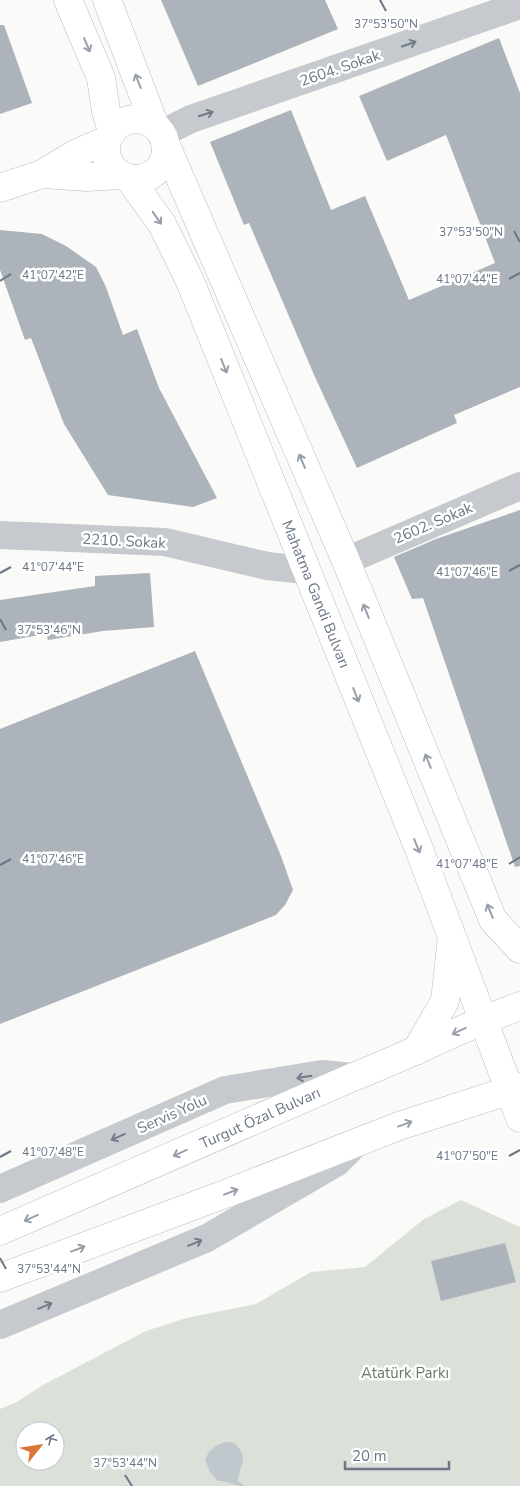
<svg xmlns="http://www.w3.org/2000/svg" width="520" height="1486" font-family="'Nunito Sans',sans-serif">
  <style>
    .green { fill: #dbe1d9; fill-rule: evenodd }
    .water { fill: #c0c8cd }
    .building { fill: #adb3ba }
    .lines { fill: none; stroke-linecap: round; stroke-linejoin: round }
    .secondary-casing { stroke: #b9bcc1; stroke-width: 29 }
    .primary-casing { stroke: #b9bcc1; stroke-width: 29 }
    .minor { stroke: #c6c9cd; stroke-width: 28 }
    .tertiary { stroke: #c6c9cd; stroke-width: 28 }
    .secondary { stroke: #fff; stroke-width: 28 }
    .primary { stroke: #fff; stroke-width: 28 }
    .oneway { stroke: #707a8a }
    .oneway2 { stroke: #979fab }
    .ticks { fill: none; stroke: #6b7687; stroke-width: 2 }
    .labels { text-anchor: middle; stroke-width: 5; stroke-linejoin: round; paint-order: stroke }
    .street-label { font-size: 15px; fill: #6b7687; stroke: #fff }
    .park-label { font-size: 15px; fill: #667965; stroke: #fff }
    .ticks-label { font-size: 12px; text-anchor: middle; fill: #6b7687; stroke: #fff; stroke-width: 5; stroke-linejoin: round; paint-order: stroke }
  </style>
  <rect width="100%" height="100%" fill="#fafaf8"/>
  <!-- green -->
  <path class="green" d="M461,1200L520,1227V1486H0V1409L15,1403L45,1384L146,1331L186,1318L256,1304L311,1272L365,1267L424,1219ZM25,1431H55V1461H25Z"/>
  <!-- water -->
  <path class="water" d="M225,1442L235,1443C250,1461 240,1462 238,1481L245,1486C235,1486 228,1481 218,1481L210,1472L205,1460C209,1449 215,1446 225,1442Z"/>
  <!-- building -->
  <g class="building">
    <path d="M161,0H325L338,29L198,86Z"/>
    <path d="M0,25H4L32,103L0,114Z"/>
    <path d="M499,38L520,93V387L454,415L457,423L357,468L315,377L249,223L244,225L210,142L291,110L331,210L365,196L409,300L495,263L446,135L387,161L359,96Z"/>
    <path d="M0,230L42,234L66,246L96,267L106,287L123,335L137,329L159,388L217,498L193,507L108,495L64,424L31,338L25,340L0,270Z"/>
    <path d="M520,510V866L515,867L423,598L412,599L394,557L436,539Z"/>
    <path d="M150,573L154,627L103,631L48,640L46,634L0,642V600L95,586V576Z"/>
    <path d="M195,651L281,856L293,890L285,905L276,915L0,1024V729Z"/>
    <path d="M505,1243L516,1282L441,1301L431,1261Z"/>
  </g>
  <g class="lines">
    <!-- secondary casing -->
    <g class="secondary-casing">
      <g id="secondary">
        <path d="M68,0L101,78L106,111L112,131"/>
        <path d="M107,0L155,126"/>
        <circle cx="136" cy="149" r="30"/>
        <path d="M165,143L346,561L493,920L520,949"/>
        <path d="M42,174L87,177L120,175"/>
        <path d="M129,178L162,224L190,281L419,849L520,1118"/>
        <path d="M0,188L42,174L77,153L107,140"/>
      </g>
    </g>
    <!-- primary casing -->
    <g class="primary-casing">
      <g id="primary">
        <path d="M416,1051L445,1001L452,937"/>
        <path d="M0,1231L353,1077C409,1055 463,1027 520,1006"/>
        <path d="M0,1278L225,1194L399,1126L520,1087"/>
      </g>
    </g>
    <!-- minor -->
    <g class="minor">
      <path d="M161,134L191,119L520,5"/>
      <path d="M0,535L165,542L267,566L306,570"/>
      <path d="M346,561L520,486"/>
    </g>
    <!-- tertiary -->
    <g class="tertiary">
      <path d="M0,1189L225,1090L322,1074L353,1077"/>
      <path d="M0,1325L207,1238L336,1163L352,1147"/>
    </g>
    <!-- secondary -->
    <use href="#secondary" class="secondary"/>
    <!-- primary -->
    <use href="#primary" class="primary"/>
  </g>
  <!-- one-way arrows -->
  <defs><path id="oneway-shaft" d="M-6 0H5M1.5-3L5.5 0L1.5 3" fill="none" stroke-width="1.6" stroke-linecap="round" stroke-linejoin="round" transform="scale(1.25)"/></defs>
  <g class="oneway">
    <use href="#oneway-shaft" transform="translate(409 44) rotate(-19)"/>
    <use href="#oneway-shaft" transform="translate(206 114) rotate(-18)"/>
    <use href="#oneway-shaft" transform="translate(304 1077) rotate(170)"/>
    <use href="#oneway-shaft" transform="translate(118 1137) rotate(156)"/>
    <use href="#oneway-shaft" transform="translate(195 1243) rotate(-23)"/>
    <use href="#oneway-shaft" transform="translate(45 1306) rotate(-23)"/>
  </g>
  <g class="oneway2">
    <use href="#oneway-shaft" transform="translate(87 45) rotate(67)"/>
    <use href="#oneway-shaft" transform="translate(138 81) rotate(-111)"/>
    <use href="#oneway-shaft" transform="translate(157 218) rotate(55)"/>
    <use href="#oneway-shaft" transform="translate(224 366) rotate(68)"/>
    <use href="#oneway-shaft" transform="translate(302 461) rotate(-113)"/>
    <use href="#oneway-shaft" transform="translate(366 611) rotate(-112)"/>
    <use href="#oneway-shaft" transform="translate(356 695) rotate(68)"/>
    <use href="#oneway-shaft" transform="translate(428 761) rotate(-112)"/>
    <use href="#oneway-shaft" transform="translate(417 846) rotate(68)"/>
    <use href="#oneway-shaft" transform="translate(490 911) rotate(-112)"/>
    <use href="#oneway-shaft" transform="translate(459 1031) rotate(155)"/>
    <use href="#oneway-shaft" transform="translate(405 1124) rotate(-20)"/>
    <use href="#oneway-shaft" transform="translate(180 1153) rotate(156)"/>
    <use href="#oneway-shaft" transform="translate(231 1192) rotate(-21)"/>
    <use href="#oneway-shaft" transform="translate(31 1218) rotate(156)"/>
    <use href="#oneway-shaft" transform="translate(78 1249) rotate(-21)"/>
  </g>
  <!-- ticks -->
  <path class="ticks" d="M380,0L386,11M514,231L520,242M509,279L520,273M0,281L11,274M509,571L520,565M0,573L11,567M0,619L6,630M509,864L520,857M0,865L11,859M509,1156L520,1150M0,1157L11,1151M0,1258L6,1269M125,1475L132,1486"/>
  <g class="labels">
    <!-- street labels -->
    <g class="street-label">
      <text transform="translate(340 68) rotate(-19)" y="5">2604. Sokak</text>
      <text transform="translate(433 523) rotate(-23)" y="5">2602. Sokak</text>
      <text transform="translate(124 541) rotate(3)" y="5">2210. Sokak</text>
      <text transform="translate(316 594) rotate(68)" y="5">Mahatma Gandi Bulvarı</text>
      <text transform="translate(172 1114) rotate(-24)" y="5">Servis Yolu</text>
      <text transform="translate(260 1118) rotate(-24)" y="5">Turgut Özal Bulvarı</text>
    </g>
    <!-- park labels -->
    <g class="park-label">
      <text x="405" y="1378">Atatürk Parkı</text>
    </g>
  </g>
  <g class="ticks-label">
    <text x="386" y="28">37°53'50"N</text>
    <text x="471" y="236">37°53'50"N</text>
    <text x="53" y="279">41°07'42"E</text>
    <text x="467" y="283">41°07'44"E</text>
    <text x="53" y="571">41°07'44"E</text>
    <text x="467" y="576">41°07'46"E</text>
    <text x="49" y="634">37°53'46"N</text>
    <text x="53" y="863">41°07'46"E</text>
    <text x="467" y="868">41°07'48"E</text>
    <text x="53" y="1156">41°07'48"E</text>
    <text x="467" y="1160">41°07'50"E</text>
    <text x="49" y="1273">37°53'44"N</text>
    <text x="125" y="1467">37°53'44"N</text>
  </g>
  <!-- north arrow -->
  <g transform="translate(40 1446) rotate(60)"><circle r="24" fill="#ffffff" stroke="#c4c8cf"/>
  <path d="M0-4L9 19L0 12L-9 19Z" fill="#d97739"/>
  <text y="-8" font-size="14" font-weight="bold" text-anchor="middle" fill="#6b7687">K</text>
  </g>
  <!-- scale -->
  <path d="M345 1461v8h104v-8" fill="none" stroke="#6b7687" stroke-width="2.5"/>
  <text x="352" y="1461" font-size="15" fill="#6b7687" stroke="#ffffff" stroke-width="4" paint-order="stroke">20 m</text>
</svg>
